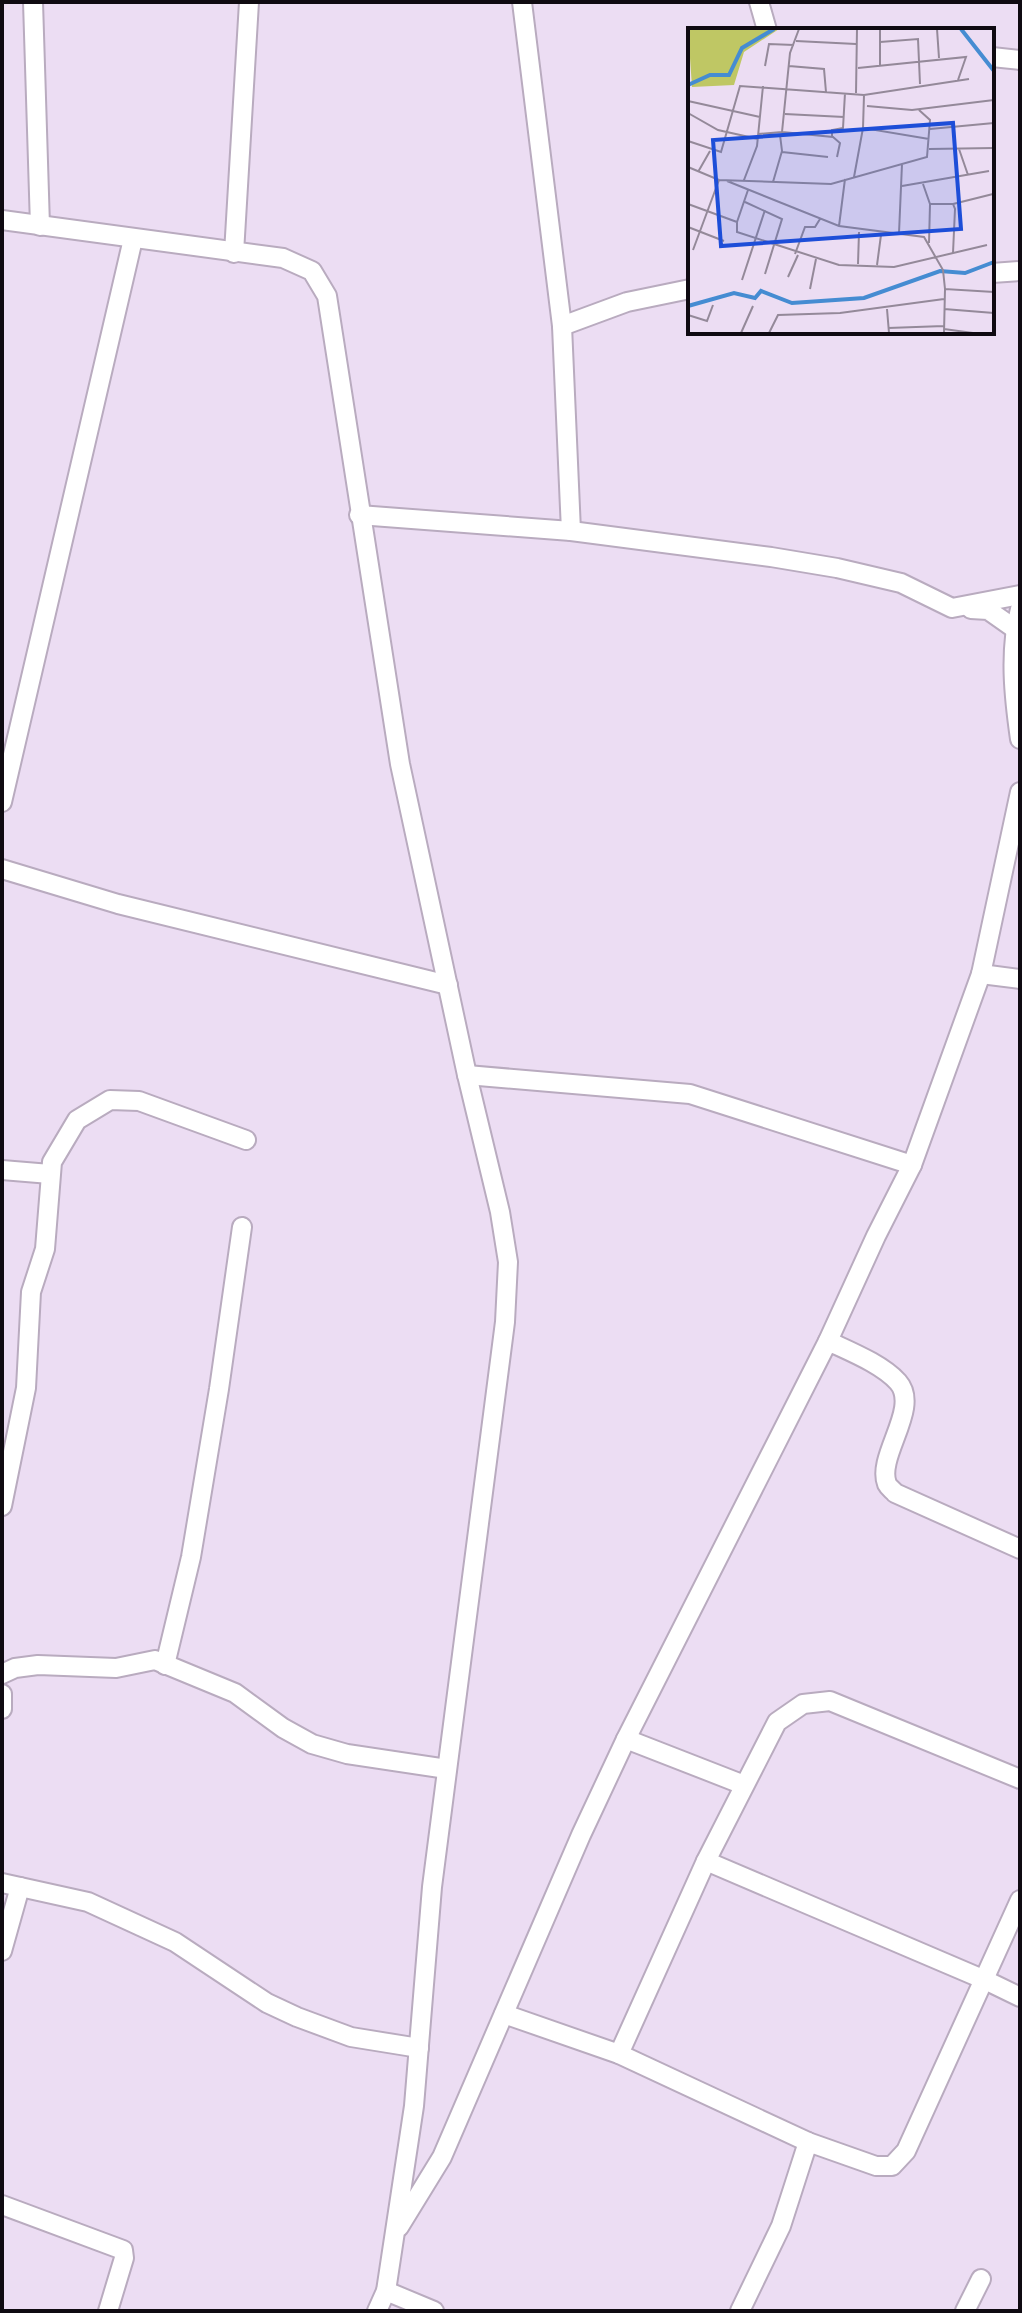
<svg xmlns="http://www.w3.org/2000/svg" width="1022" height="2313" font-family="'Fira Sans Condensed',sans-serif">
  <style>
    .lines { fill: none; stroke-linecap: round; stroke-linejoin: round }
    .minor-casing { stroke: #b9abbf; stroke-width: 22 }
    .minor { stroke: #fff; stroke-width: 18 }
    .inset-river { fill: none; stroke: #458cd2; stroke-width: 4 }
    .inset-road { fill: none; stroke: #948999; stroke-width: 2 }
    .view { fill: #1d4ed8; fill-opacity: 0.15; stroke: #1d4ed8; stroke-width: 4 }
    .inset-edge { fill: none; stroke: #0f0a11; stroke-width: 4 }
  </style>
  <rect width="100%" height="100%" fill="#ecddf3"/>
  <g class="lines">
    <!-- minor casing -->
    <g class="minor-casing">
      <g id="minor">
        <path d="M33,2L40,226"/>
        <path d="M522,2L562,326L571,531"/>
        <path d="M759,2L767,30"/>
        <path d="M992,57L1020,60"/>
        <path d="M2,220L283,258L312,271L327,296L400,764L467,1075L500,1212L508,1262L505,1322L432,1887L414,2106L386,2291L377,2311"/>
        <path d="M234,253L249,2"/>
        <path d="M992,273L1020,271"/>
        <path d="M562,326L627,302L690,289"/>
        <path d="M359,515L571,531L771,557L837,568L901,583L952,608L1020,595"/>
        <path d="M971,609L988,610L1015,629"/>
        <path d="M1020,609C1009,651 1014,697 1020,739"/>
        <path d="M2,802L133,239"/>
        <path d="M2,869L118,904L448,985"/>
        <path d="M981,974L1020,979"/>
        <path d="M467,1075L690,1094L912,1165"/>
        <path d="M2,1170L50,1174"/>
        <path d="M828,1341C849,1351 882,1364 898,1382C921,1408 876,1456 887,1484C889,1488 893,1490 895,1493L1020,1549"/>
        <path d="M2,1506L26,1388L31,1292L45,1249L52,1162L77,1120L110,1100L139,1101L246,1140"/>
        <path d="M165,1665L191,1557L219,1389L242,1227"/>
        <path d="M2,1674L15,1668L38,1665L116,1668L155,1660L235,1693L283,1728L312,1744L347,1754L447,1769"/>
        <path d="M2,1694V1709"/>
        <path d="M626,1739L744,1785"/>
        <path d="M706,1861L985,1980L1020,1997"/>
        <path d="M2,1883L88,1902L175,1942L267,2003L297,2017L351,2037L419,2048"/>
        <path d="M2,1951L20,1887"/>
        <path d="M504,2014L619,2054L808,2142"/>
        <path d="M619,2054L706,1861L777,1722L803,1704L830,1701L1020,1779"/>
        <path d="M2,2205L123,2250L124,2258L108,2311"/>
        <path d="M399,2227L442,2157L581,1835L626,1739L828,1341L876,1236L912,1165L981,974L1020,792"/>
        <path d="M386,2291L434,2311"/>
        <path d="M740,2311L781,2226L808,2142L876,2166H892L906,2151L1020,1900"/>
        <path d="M965,2311L981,2279"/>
      </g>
    </g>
    <!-- minor -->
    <use href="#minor" class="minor"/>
  </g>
  <!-- overview -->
  <g transform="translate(688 28)">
    <rect width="306" height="306" fill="#ecddf3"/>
    <path d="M0,1H91L56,24L46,57L4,59Z" fill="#bfc764"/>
    <path class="inset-river" d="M273,1L306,43M0,57L22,47H41L54,20L86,1M0,278L46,265L67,270L73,263L104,275L176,270L252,243L277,245L306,234"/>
    <path class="inset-road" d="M249,1L251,30M108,13L168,16M192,14L230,11L232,56M192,37V1M77,38L81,16L106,17M101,38L136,41L138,64M170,40L278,29L270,52M168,65L169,1M176,67L175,100L241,111M0,73L72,89M179,78L224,82L306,72M0,85L30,102L70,111M97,86L156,89M242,101L306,95M94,104L145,109L152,115L149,129M70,106L94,104L102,25L111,1M144,109V102L155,100L157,65M0,113L33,124L52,58L176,67L281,51M241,121L306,120M271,121L280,147M94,124L140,129M0,139L31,152L143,156L239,129L242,92L231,82M10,144L22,123M166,149L175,100M56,152L69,118L75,58M39,153L151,198L236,209L255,242L257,261M85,154L94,123L92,107M235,156L242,176H265L267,181L265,225M214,158L301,143M57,174L94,191L77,246M0,176L49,194V204L151,237L206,239L299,217M265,176L305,166M49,194L60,162M151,198L157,151M0,199L36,213M211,205L214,136M241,215L242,176M5,222L31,152M107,226L117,199H127L132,191M170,236L171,204M189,237L193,207M100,249L110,227M54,252L77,182M122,261L128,231M199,281L201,305M256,281L306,285M0,287L19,293L25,277M200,300L256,298M256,301L285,305M53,305L65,278M81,305L90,287L152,285L256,271M256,305L257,261L306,264"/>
    <path class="view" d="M265,95L273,201L33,218L25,112Z"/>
    <rect width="306" height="306" class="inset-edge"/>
  </g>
  <!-- border -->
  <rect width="1022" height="2313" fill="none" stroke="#0f0a11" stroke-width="8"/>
</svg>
